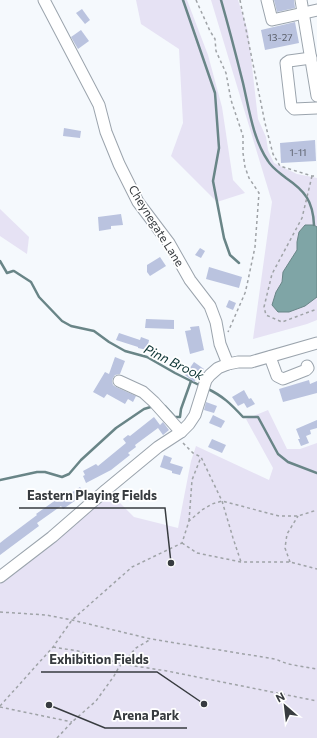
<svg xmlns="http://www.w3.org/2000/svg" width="317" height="738" font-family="Commissioner,sans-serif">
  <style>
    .green { fill: #e6e2f4 }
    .water { fill: #7fa5a6; stroke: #698587 }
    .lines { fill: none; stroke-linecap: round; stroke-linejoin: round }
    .stream { stroke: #698587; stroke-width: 2.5 }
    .building { fill: #bac3df }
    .minor-casing { stroke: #9ba4ad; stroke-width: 13 }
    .path { stroke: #9fa3a7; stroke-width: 1.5; stroke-dasharray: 3 3; stroke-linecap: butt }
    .minor { stroke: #fff; stroke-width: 11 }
    .labels { text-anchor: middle; stroke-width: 3.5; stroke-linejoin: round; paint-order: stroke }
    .number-label { font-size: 10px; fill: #585d67 }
    .street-label { font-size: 12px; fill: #373b3f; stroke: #fff }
    .water-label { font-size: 13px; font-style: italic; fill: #0b3334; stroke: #fff }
    .leader { fill: none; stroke: #373b3f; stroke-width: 1.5 }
    .callout-dot { fill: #373b3f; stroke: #fff; stroke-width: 1.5 }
    .callout-label { font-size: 13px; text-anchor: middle; font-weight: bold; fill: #373b3f; stroke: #fff; stroke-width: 3.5; stroke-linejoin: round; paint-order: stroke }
  </style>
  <rect width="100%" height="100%" fill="#f5f9fd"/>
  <!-- green -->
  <g class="green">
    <path d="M136,0H187L208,55L222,107L233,180L245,193L217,202L171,156L183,123L179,49L141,24Z"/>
    <path d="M211,0H238L248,31L258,119L266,137L268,150L274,163L297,174L317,178V320L307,324L253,339L272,202Z"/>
    <path d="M0,209L29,237L27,254L0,236Z"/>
    <path d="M268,410L287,449H300L317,443V738H0V581L110,493L134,517L178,528L191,461L196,446L269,480L273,468L246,419Z"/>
  </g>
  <!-- water -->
  <path class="water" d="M305,225H314L317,227V297L305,306L289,312H278L272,305L276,292L282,282L283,272L297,250V242L299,232Z"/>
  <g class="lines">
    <!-- stream -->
    <g class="stream">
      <path d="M183,0L215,93L219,148L213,181L224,238L230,255L239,263"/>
      <path d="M221,0C229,28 236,55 243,83C249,109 253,139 268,161C272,168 280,173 286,178C305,191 313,201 314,225"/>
      <path d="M0,261L7,273L13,271H14L31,282L39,297L62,321L71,326L94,331L109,342L125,351L147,357L175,373L201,386"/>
      <path d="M206,388C223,396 231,404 243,417H258L278,454L288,462L317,473"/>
      <path d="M163,406H165L175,417H180L181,409L191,381"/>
      <path d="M0,480L37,472H45L62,477L69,474L81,460L116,428L144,409L154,406"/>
    </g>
  </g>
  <!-- building -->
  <g class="building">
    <path d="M274,0H294L295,8L277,12Z"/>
    <path d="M82,9L90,20L85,24L76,13Z"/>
    <path d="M295,22L299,43L265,50L261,30Z"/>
    <path d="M81,30L89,41L78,49L71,37Z"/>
    <path d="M64,128L81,131L80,138L63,136Z"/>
    <path d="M315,140L316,161L281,163L280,143Z"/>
    <path d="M121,214L123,225L111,226V229L99,231L98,217Z"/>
    <path d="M200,248L205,251L201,258L195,255Z"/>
    <path d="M160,257L166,266L150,276L147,272V265Z"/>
    <path d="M209,267L242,277L239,288L206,279Z"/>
    <path d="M229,300L236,303L233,310L226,307Z"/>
    <path d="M146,319L174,320V329L145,328Z"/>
    <path d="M199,326L204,350L190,354L185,331L191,330L190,327Z"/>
    <path d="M119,333L140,340L141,337L149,340L147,350L138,348V347L116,340Z"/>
    <path d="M115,357L125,361L120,374L115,375L113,378L112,381L113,385L116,387L136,396L133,402L128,399L125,404L107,394L104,398L93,392L105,372L109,374Z"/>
    <path d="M194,362L204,369L194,382L185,375Z"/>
    <path d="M309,380L310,384L317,381V393L283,402L279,389Z"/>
    <path d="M244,390L249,399L251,398L255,404L247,408L244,403L238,406L232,397Z"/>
    <path d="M206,402L217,406L214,413L204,410Z"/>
    <path d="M213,415L225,421L221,428L209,423Z"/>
    <path d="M154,417L160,425L163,422L169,430L163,435L158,428L135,445L136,447L128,453L130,455L111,470L86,483L83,476L85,475L83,471L96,464L98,466L126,443L123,439L128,435L130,436Z"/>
    <path d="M317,420V428L310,430L311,434L306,436L309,443L301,446L298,439H300L296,429Z"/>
    <path d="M212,439L226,445L222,453L208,447Z"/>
    <path d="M164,455L172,458L170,463L183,467L180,475L172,473V471L160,467Z"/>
    <path d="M80,487L85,494L63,509L61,506L37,523L39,526L0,555V543L5,539L37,515L36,514L60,497L62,499Z"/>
  </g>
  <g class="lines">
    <!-- minor casing -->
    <g class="minor-casing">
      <g id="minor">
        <path d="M44,0L99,105L106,132L119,164L138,202L169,243L190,280L210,306L216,322L220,344L228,364"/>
        <path d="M267,0L272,20L317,10"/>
        <path d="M301,0L317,96"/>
        <path d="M311,58L289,61L286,63L291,106L294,109L317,108"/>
        <path d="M270,357L277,376L283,379L306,370L308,368L307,366"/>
        <path d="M119,381L143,392L154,402L181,432"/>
        <path d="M0,577L52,537L106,490L158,447L181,432L189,424L195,415L206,380L210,375L218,368L228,364L238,362H251L317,343"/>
      </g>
    </g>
    <!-- path -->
    <g class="path">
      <path d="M196,0L210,31L215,39L216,51L226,73L231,100L243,136V153L245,167L249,178L259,193L255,247L247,285L245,293L228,332"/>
      <path d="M240,0L265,123L273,154L280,166L312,176H317"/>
      <path d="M312,176L302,218L272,274L264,307L266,315L282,322L317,309"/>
      <path d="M183,443L193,453L201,457L222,501L233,538L241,562"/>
      <path d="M189,521L192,480L201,457"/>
      <path d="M182,543L197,553L241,562H290L317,569"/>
      <path d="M290,562L285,548L287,534L298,516"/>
      <path d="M0,612L46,615L72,620L151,639L275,659L288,664L317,669"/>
      <path d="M53,647L78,651L122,664L167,671L317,701"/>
      <path d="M0,706L53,647L72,620L132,567L182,543L189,521L202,510L212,504L222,501L279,516H298L317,510"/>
      <path d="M0,707L72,722"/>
      <path d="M57,738L72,722L96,701L114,676L119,667L136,648L151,639"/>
    </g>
    <!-- minor -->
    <use href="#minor" class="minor"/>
  </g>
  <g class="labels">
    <!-- number labels -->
    <g class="number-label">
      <text x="280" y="41">13-27</text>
      <text x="298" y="156">1-11</text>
    </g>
    <!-- street labels -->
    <g class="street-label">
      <text transform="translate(156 226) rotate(58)" y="4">Cheynegate Lane</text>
    </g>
    <!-- water labels -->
    <g class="water-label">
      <text transform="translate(174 362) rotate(26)" y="5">Pinn Brook</text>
    </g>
  </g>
  <!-- callouts -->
  <path class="leader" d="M171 563L165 508H19M204 704L157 672H41M49 705L105 728H187"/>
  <g class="callout-dot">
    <circle cx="171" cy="563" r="4"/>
    <circle cx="204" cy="704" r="4"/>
    <circle cx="49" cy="705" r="4"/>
  </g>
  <g class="callout-label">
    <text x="92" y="500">Eastern Playing Fields</text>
    <text x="99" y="664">Exhibition Fields</text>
    <text x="146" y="720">Arena Park</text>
  </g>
  <!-- north arrow -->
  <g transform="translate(285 706) rotate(332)" stroke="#ffffff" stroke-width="3" paint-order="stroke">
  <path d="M0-3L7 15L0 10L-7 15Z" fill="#373b3f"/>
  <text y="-6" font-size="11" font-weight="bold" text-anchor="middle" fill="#373b3f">N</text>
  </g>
</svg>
